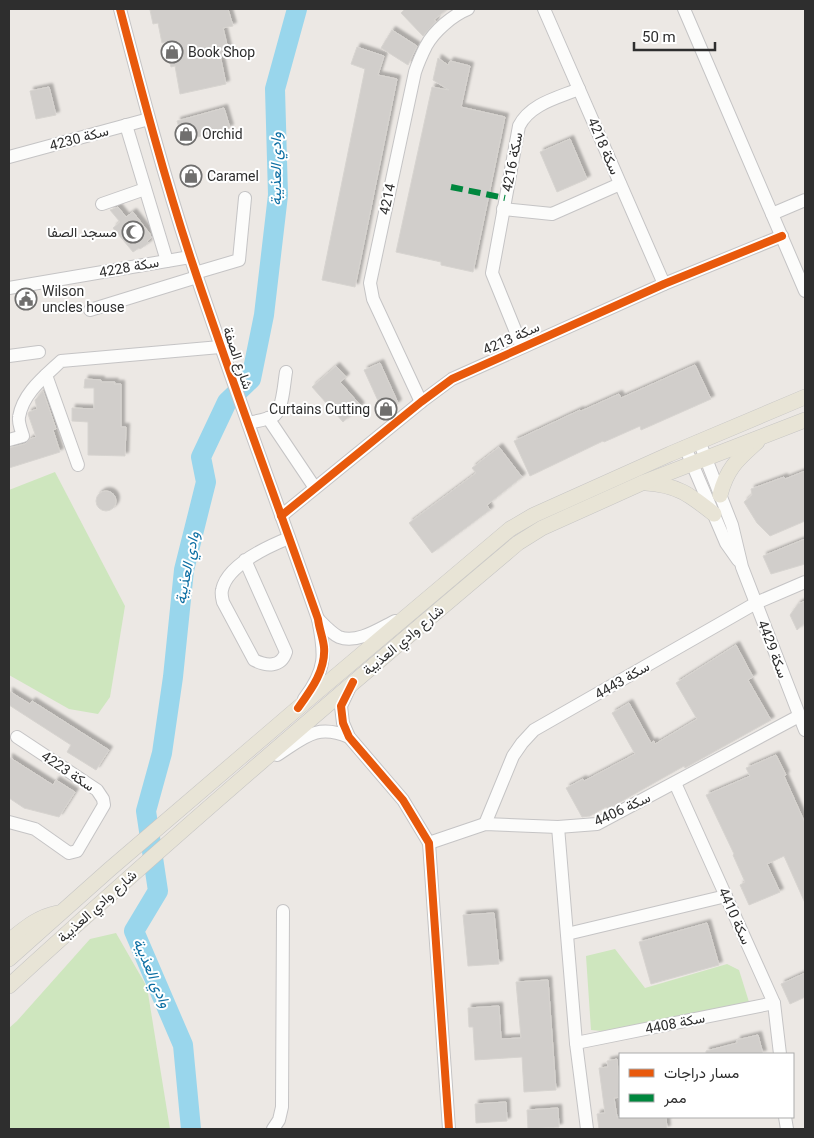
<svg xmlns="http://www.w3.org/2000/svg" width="814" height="1138" font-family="Roboto,Vazirmatn,sans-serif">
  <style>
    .green { fill: #cee6be }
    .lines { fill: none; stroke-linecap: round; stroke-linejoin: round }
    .river { stroke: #99d6ec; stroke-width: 20 }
    .building { fill: #d1cecb; stroke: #d7d4d0; filter: url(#shadow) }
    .minor-casing { stroke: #c5c4c5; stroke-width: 14 }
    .major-casing { stroke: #c6c5c4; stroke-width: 16 }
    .minor { stroke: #fcfcfb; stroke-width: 12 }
    .major { stroke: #e8e4d6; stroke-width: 15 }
    .quiet { stroke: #00873e; stroke-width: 6; stroke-dasharray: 12 6; stroke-linecap: butt }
    .cycleway-casing { stroke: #fff; stroke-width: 11 }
    .cycleway { stroke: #e8590c; stroke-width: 8 }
    .labels { text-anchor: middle; stroke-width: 4; stroke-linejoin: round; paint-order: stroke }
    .poi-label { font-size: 14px; fill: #2e2e2e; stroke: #fff; text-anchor: start }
    .street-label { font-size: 14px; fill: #2e2e2e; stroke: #fff }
    .water-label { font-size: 15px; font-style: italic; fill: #0d6fa3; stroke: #fff }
  </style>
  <defs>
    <filter id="shadow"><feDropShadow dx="3.5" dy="-3.5" stdDeviation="1" flood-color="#0004"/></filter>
  </defs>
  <rect width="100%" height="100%" fill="#ece8e4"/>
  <!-- green -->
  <g class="green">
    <path d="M55,472L125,606L110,697L98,714L69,709L9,675V490Z"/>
    <path d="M116,933L147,987L170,1129H9V1028L17,1021L90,939Z"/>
    <path d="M615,949L645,988L727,964L739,970L749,1002L744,1005L602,1031L591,1030L586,956Z"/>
  </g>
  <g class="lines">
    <!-- river -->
    <path class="river" d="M191,1129L183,1045L134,931L158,891L146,811L162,753L173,677L184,570L206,482L201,457L227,402L251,379L264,315L278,195L275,89L297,9"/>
  </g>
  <!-- building -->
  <g class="building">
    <path d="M155,9H228L233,26L223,28L229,53L220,55L226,84L180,94L175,66L171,67L165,42L162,43L158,23L153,24L150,10Z"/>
    <path d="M405,9H447L434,20L436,21L423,36L401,13Z"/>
    <path d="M392,30L417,46L408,65L381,48Z"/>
    <path d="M357,47L384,56L378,75L397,79L355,287L322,280L365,69L351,64Z"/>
    <path d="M438,58L448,65L450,61L470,66L461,107L505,117L473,272L441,265V262L396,252L432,87L449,90L433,80Z"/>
    <path d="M49,87L56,115L36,119L30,91Z"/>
    <path d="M224,108L230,128L183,141L177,121Z"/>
    <path d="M570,139L587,179L557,192L540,152Z"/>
    <path d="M118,207L126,217L133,212L150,234L151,238L147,241L149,243L140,249L139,248L133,252L113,228L120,222L110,210Z"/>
    <path d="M380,363L398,403L384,414L364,370Z"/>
    <path d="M695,365L711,399L641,430L640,426L604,442L603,441L530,476L514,441L580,410L581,411L619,394L621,398Z"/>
    <path d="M336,366L346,377L340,382L361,406L343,422L312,387Z"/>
    <path d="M85,379L101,380V382H115L114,384H121V427H126L125,456L88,455V422L72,421V408L94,409V388H84Z"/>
    <path d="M43,391L56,429L53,430L60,452L9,468V448L25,444L30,439L36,437L28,414L29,412L37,409L35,400Z"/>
    <path d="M499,447L522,477L487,505L490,510L432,553L409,523L476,473L472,468Z"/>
    <path d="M805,471V521L770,536L757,523L744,502L752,495L751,489L784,477L785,479Z"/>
    <circle cx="106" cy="501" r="10"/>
    <path d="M805,539V564L771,574L763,556Z"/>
    <path d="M805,601V623L797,630L790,615L798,604Z"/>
    <path d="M736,645L753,677L748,680L771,720L685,768L684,766L608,809L606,807L590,816L582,817L566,788L583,779L584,781L635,754L612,713L629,703L651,743L654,741L655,744L697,719L676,683Z"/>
    <path d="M9,691L30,704L32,701L109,750L96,770L67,752L71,745L9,705Z"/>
    <path d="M776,755L786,775L784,776L805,823V903L784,856L767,864L780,892L749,905L740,885L745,882L733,855L734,854L706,795L750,776L746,768Z"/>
    <path d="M9,757L53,785L56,780L75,792L59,817L24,808L9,798Z"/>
    <path d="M494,913L499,964L468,966L463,915Z"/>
    <path d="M707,923L719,965L651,984L639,942Z"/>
    <path d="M805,973V997L790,1004L781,984Z"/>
    <path d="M548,980L556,1090L524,1092L522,1057L475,1060L473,1027H469L468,1008L499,1006L501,1039L521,1038L516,982Z"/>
    <path d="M758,1035L763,1054H706V1051L737,1043V1040Z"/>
    <path d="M617,1059L620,1097L614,1098L617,1117H666L667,1129H599L597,1114L605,1113L599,1068L608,1067L607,1061Z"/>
    <path d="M506,1102L507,1121L476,1123L475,1104Z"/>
    <path d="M558,1108L559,1127L528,1129L527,1110Z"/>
  </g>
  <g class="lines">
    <!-- minor casing -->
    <g class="minor-casing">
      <g id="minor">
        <path d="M120,9C142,93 164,177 191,259C231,380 276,499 318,619C325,654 327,669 304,699"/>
        <path d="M544,9L664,284"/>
        <path d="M684,9L805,291"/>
        <path d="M126,125L167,261"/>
        <path d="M9,157L149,119"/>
        <path d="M102,204L145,189"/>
        <path d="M503,209L552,214L620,184"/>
        <path d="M772,214L805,200"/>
        <path d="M195,273L239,260L245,198"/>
        <path d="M9,288L190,257"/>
        <path d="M90,310L197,277"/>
        <path d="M522,347L492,273L519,126C530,104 557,98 579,89"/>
        <path d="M9,356L39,352"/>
        <path d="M46,375L78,465"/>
        <path d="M421,402L373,299L370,283L415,72C418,63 422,54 426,46C434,31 453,15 468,9"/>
        <path d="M268,418L315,488"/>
        <path d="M248,423C256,421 268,420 275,415C283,408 284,383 286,372"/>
        <path d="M9,440L23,436C21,430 18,422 19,417C23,393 44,377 61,361L220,347"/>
        <path d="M699,441L732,525L742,567L805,730"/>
        <path d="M685,447L726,543L738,560"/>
        <path d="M281,516L421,402L452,379L664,284L782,236"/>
        <path d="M245,560L286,652C281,668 266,666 254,660L223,602C222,598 221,594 222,590C227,565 269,546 289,538"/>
        <path d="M318,619C324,625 331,633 339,637C357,644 379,629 395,621"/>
        <path d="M350,687L341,706L343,723L349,737L403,800L429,843L449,1129"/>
        <path d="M277,755C304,738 316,723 349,737"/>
        <path d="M675,783L774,1003L780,1054"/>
        <path d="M9,822L35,829L69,853L77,851L104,805L103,799L97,790L17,737"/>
        <path d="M485,824L513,756L522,743L534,730L756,603L805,582"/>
        <path d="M558,827L576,1043L587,1129"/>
        <path d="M429,843L485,824L558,827L597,824L799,716"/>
        <path d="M567,934L726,896"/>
        <path d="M576,1043L774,1003"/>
        <path d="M785,1117L787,1129"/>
        <path d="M273,1129L279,1120L282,1107L283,911"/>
      </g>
    </g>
    <!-- major casing -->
    <g class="major-casing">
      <g id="major">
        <path d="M646,483C678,485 690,495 714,514"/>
        <path d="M720,495C727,468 737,460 757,442"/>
        <path d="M9,941C24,929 37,917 57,913"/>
        <path d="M9,959L110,869L298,708L510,529L534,515L670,454L805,397"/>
        <path d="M9,986C175,834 346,688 518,543L542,528L642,483L805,420"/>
      </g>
    </g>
    <!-- minor -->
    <use href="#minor" class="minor"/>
    <!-- major -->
    <use href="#major" class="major"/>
    <!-- quiet -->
    <path class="quiet" d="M451,187L505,198"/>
    <!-- cycleway casing -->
    <g class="cycleway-casing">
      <g id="cycleway">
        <path d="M120,9C142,93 164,177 191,259C231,380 276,499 318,619C319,628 323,638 324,647C326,670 311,690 298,708"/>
        <path d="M281,516L421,402L452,379L664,284L782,236"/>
        <path d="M353,682L341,706L343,723L349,737L403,800L429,843L449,1129"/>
      </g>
    </g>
    <!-- cycleway -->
    <use href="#cycleway" class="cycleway"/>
  </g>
  <!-- icons -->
  <defs>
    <g id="shop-ring" transform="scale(1.125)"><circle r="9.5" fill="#fff" stroke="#706f6e" stroke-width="1.5"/><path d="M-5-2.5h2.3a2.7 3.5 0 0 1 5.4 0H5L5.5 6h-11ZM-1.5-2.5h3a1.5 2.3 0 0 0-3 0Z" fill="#706f6e"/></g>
    <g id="mosque-ring" transform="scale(1.125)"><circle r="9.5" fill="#fff" stroke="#706f6e" stroke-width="1.5"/><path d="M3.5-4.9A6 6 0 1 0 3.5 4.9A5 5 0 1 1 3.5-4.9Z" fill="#706f6e"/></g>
    <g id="civic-ring" transform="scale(1.125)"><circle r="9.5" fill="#fff" stroke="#706f6e" stroke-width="1.5"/><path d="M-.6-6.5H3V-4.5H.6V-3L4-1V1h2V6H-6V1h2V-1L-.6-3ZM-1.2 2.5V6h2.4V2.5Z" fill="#706f6e"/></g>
  </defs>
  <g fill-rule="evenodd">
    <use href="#shop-ring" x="172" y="52"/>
    <use href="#shop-ring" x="186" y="134"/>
    <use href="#shop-ring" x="191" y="176"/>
    <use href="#mosque-ring" x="133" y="232"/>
    <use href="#civic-ring" x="26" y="299"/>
    <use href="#shop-ring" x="386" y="409"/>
  </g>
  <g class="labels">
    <!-- poi labels -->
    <g class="poi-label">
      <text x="188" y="57">Book Shop</text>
      <text x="202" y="139">Orchid</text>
      <text x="207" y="181">Caramel</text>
      <text x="117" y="237" text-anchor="end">مسجد الصفا</text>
      <text x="42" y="296">Wilson<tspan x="42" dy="16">uncles house</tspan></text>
      <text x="370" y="414" text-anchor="end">Curtains Cutting</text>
    </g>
    <!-- street labels -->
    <g class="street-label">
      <text transform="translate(79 138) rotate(-15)" y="5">سكة 4230</text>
      <text transform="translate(604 146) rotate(67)" y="5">سكة 4218</text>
      <text transform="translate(512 162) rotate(-79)" y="5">سكة 4216</text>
      <text transform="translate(387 199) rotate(-78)" y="5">4214</text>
      <text transform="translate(129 267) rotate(-10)" y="5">سكة 4228</text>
      <text transform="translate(511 338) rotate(-24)" y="5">سكة 4213</text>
      <text transform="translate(238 358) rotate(71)" y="5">شارع الصفة</text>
      <text transform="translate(403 640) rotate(-40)" y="5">شارع وادي العذيبة</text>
      <text transform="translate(773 649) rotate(69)" y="5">سكة 4429</text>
      <text transform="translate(622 680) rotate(-30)" y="5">سكة 4443</text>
      <text transform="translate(68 771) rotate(34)" y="5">سكة 4223</text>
      <text transform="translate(622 809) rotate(-25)" y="5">سكة 4406</text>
      <text transform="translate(97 906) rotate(-42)" y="5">شارع وادي العذيبة</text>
      <text transform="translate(735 916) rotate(66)" y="5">سكة 4410</text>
      <text transform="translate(675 1023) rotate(-11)" y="5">سكة 4408</text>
    </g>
    <!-- water labels -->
    <g class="water-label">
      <text transform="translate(276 169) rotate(-90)" y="5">وادي العذيبة</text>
      <text transform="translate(187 568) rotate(-79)" y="5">وادي العذيبة</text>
      <text transform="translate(152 973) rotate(67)" y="5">وادي العذيبة</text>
    </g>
  </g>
  <!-- border -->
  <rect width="814" height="1138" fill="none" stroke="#2e2e2e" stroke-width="20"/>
  <!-- legend -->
  <rect x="619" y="1053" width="175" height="65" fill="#ffffff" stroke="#ababab"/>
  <rect x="629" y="1069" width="25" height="8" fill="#e8590c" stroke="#ababab"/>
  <text x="664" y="1078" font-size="15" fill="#2e2e2e">مسار دراجات</text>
  <rect x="629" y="1094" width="25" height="8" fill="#00873e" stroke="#ababab"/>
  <text x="664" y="1103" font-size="15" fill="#2e2e2e">ممر</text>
  <!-- scale -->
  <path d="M634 42v8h81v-8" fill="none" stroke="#2e2e2e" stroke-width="2.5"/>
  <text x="642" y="42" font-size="15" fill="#2e2e2e" stroke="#ffffff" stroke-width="4" paint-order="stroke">50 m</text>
</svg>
